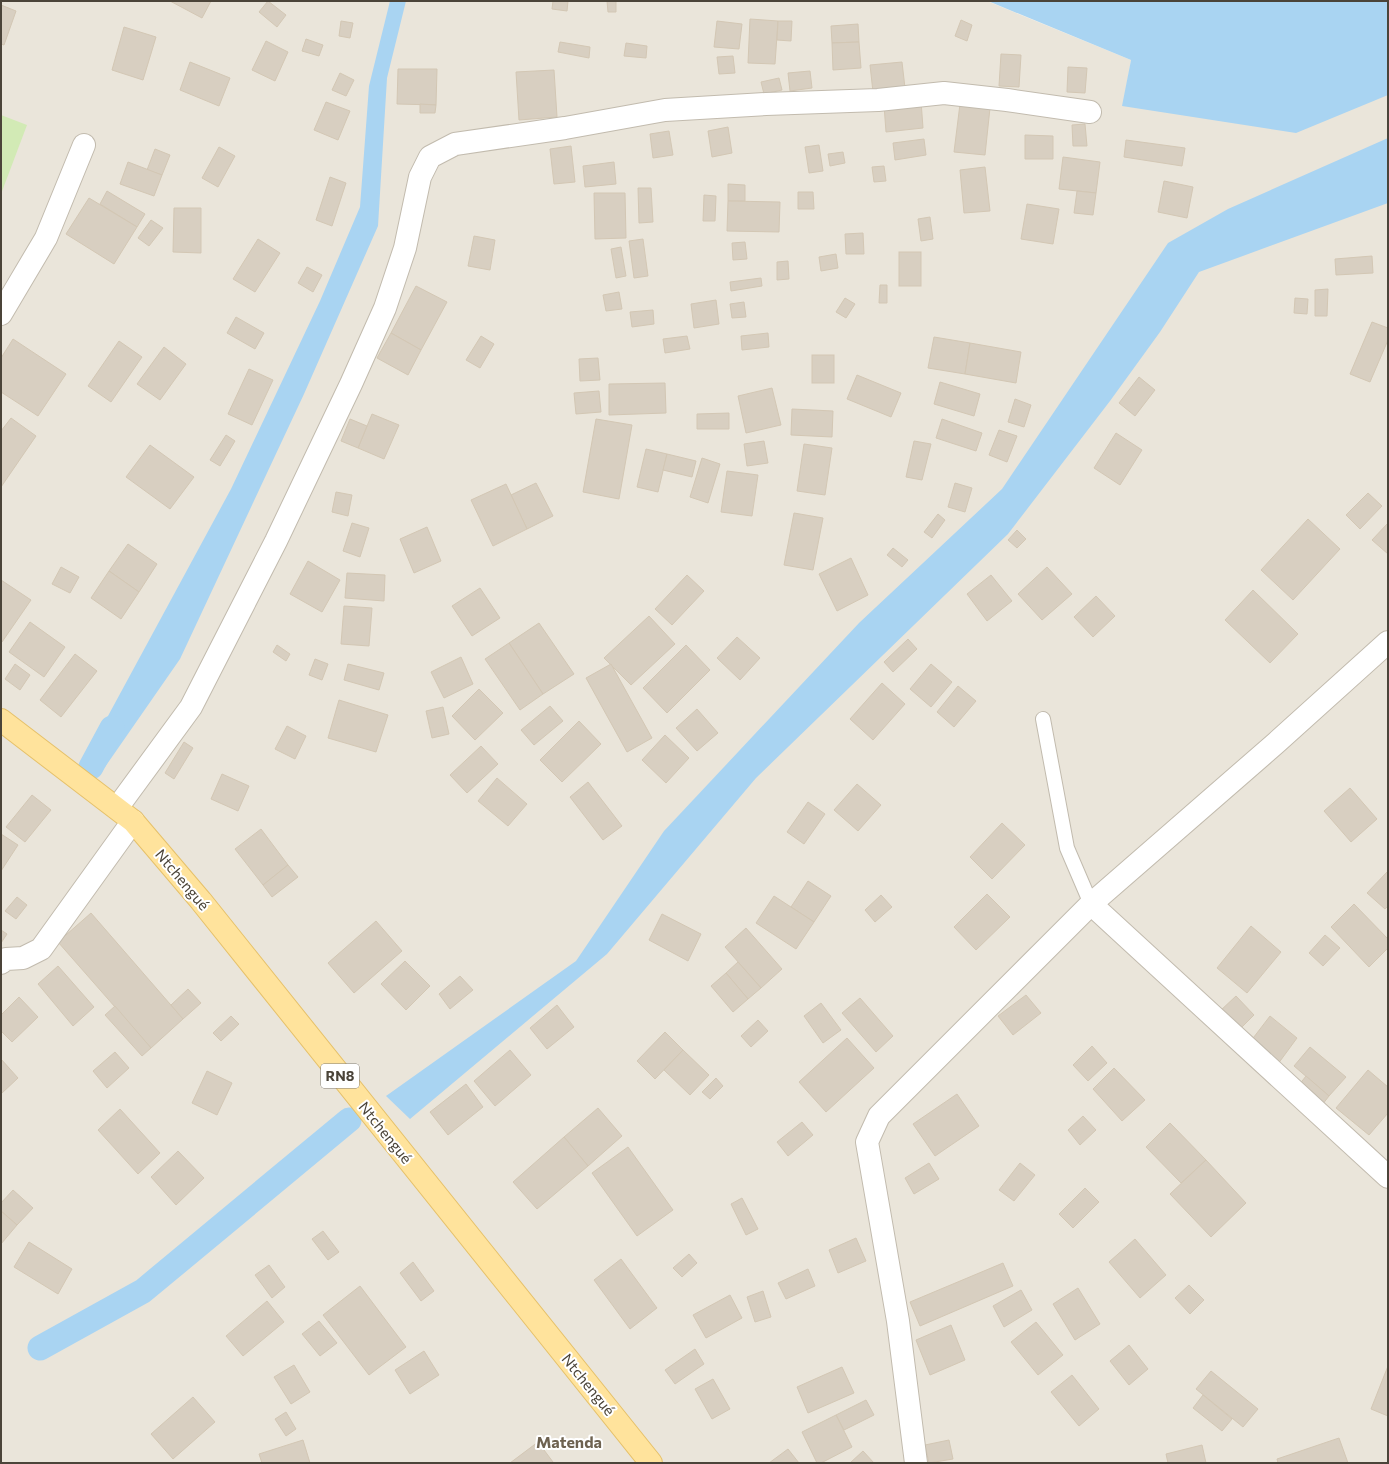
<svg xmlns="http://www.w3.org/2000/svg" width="1389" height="1464" font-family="Commissioner,sans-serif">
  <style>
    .residential { fill: #eae5da }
    .green { fill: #d2eab5 }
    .water { fill: #a9d4f2 }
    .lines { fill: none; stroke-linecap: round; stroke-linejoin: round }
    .canal { stroke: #a9d4f2; stroke-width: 25 }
    .building { fill: #d8cfc1; stroke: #d3c7b4 }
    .service-casing { stroke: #c2bbae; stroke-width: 16 }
    .minor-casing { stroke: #c2bbae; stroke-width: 24 }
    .primary-casing { stroke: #e6c16a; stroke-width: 24 }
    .service { stroke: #fff; stroke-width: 14 }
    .minor { stroke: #fff; stroke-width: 22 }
    .primary { stroke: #ffe39c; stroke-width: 22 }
    .labels { text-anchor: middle; stroke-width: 4; stroke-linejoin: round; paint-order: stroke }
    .shield { fill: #fff; stroke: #817c74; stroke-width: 1 }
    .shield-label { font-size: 14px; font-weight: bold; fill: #4b4439 }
    .street-label { font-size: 15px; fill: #4b4439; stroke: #fff }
    .neighbourhood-label { font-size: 16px; font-weight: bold; fill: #6e6250; stroke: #fff }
  </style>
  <rect width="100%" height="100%" fill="#f6f3ec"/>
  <!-- residential -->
  <path class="residential" d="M1,1H987L1131,60L1123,106L1388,1V1463H1Z"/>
  <!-- green -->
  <path class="green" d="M1,115L27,125L1,194Z"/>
  <!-- water -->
  <g class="water">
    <path d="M390,1H406L387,78L378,226L304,394L180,659L105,767L89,751L231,489L320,301L360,207L369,86Z"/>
    <path d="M988,1H1388V95L1296,133L1122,106L1131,60Z"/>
    <path d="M1388,138V203L1199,272L1160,332L1110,401L1008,534L756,778L607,954L410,1119L386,1096L576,961L664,831L859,623L1002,489L1168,243L1228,209Z"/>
  </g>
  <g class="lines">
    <!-- canal -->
    <g class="canal">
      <path d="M91,767L112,728"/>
      <path d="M40,1348L143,1291L349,1120"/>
    </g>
  </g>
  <!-- building -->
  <g class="building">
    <path d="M170,1H211L202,18Z"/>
    <path d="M268,1L286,15L277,27L259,12Z"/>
    <path d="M553,1H568L567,11L552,9Z"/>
    <path d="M607,1H616V12H608Z"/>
    <path d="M1,5L16,11L4,45L1,44Z"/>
    <path d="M750,19L778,21L775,64L748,63Z"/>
    <path d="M961,20L972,25L967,41L955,36Z"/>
    <path d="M341,21L353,23L350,38L339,36Z"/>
    <path d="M717,21L742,24L739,49L714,47Z"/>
    <path d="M778,21H792L791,41L777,40Z"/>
    <path d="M858,24L859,42L832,43L831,26Z"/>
    <path d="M124,27L156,37L143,80L112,70Z"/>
    <path d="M306,39L323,45L319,56L302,51Z"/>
    <path d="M266,41L288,52L275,81L252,70Z"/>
    <path d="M560,42L590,47L589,58L558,52Z"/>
    <path d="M859,42L861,68L833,70L832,43Z"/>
    <path d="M626,43L647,46L646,58L624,56Z"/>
    <path d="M1001,54L1021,55L1019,87L999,86Z"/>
    <path d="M733,56L735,73L719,74L717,57Z"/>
    <path d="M190,62L230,78L219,106L180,90Z"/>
    <path d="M902,62L905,88L873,92L870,65Z"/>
    <path d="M1068,67L1087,68L1085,93L1067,92Z"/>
    <path d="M398,69H437L436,105L397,104Z"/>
    <path d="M554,70L557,117L519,120L516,72Z"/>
    <path d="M810,71L812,88L790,91L788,73Z"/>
    <path d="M340,73L354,80L346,96L332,90Z"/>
    <path d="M779,78L782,90L764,94L761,82Z"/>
    <path d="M921,101L923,128L886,132L884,105Z"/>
    <path d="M326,102L350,111L338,140L314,130Z"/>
    <path d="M420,104L436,105L435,113H420Z"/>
    <path d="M960,104L990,108L985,155L954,152Z"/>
    <path d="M1085,124L1087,146H1073L1072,125Z"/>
    <path d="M728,127L732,153L712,157L708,131Z"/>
    <path d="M669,131L673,155L653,158L650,134Z"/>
    <path d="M1025,135L1053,136V159H1025Z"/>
    <path d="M924,139L926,155L895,160L893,143Z"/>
    <path d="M1126,140L1185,148L1182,166L1124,157Z"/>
    <path d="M819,145L823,171L809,173L805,147Z"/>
    <path d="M571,146L575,182L554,184L550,149Z"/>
    <path d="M219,147L235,156L218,187L202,178Z"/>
    <path d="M155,149L170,155L162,175L147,170Z"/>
    <path d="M843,152L845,163L830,166L828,154Z"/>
    <path d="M1063,157L1100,162L1096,193L1059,189Z"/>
    <path d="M128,162L162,175L154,196L120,184Z"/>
    <path d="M614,162L616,184L585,187L583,166Z"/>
    <path d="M884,166L886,181L874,182L872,167Z"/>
    <path d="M985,167L990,211L964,213L960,170Z"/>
    <path d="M330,177L346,183L332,226L316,220Z"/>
    <path d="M1164,181L1193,187L1187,218L1158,212Z"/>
    <path d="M728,184L745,185V201H728Z"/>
    <path d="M638,188H651L653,222L639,223Z"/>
    <path d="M107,191L145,214L137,227L100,204Z"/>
    <path d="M1077,191L1096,193L1093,215L1074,213Z"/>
    <path d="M798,192H813L814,209H798Z"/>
    <path d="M594,193H625L626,238L595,239Z"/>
    <path d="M704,195L716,196L715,221H703Z"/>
    <path d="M89,198L137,227L114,264L66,234Z"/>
    <path d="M728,201L780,202L779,232L727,231Z"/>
    <path d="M1027,204L1059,209L1053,244L1021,239Z"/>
    <path d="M174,208H201V253L173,252Z"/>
    <path d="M930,217L933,239L921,241L918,219Z"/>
    <path d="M151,220L163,228L149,246L138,238Z"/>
    <path d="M863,233L864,254H846L845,234Z"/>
    <path d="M474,236L495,240L490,270L468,266Z"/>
    <path d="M258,239L280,253L255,292L233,279Z"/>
    <path d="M643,239L648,276L634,278L629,241Z"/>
    <path d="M745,242L747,259L733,260L732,243Z"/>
    <path d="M621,247L626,276L616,278L611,249Z"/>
    <rect x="899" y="252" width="22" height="34"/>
    <path d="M836,254L838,268L821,271L819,257Z"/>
    <path d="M1372,256L1373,273L1336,275L1335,259Z"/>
    <path d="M788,261L789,279L777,280V262Z"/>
    <path d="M307,267L322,275L313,292L298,283Z"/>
    <path d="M761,278L762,286L731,291L730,282Z"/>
    <path d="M880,285H887V303H879Z"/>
    <path d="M416,286L447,302L421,350L391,333Z"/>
    <path d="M1328,289L1327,316H1315V290Z"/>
    <path d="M619,292L622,309L606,311L603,295Z"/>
    <path d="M845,298L855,304L846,318L836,312Z"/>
    <path d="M1295,298L1308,299L1307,314L1294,313Z"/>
    <path d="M716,300L719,324L694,328L691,304Z"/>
    <path d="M744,302L746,317L732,318L730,304Z"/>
    <path d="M653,310L654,324L632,327L630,312Z"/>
    <path d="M236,317L264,333L255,349L227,333Z"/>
    <path d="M1372,322L1388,328V340L1370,382L1350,374Z"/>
    <path d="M391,333L421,350L408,375L377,358Z"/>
    <path d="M768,333L769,347L742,350L741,336Z"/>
    <path d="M481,336L494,344L480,368L466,360Z"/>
    <path d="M687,336L690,349L665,353L663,339Z"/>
    <path d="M934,337L970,343L965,374L928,368Z"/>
    <path d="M13,339L66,374L38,416L1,392V358Z"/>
    <path d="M119,341L142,357L111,402L88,386Z"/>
    <path d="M970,343L1021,352L1016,383L965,374Z"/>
    <path d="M164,347L186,364L160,400L137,384Z"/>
    <rect x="812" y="355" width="22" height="28"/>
    <path d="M598,358L600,380L580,381L579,359Z"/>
    <path d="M249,369L273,380L252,425L228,414Z"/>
    <path d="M857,375L901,393L891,417L847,399Z"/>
    <path d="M1139,377L1155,390L1135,416L1119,403Z"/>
    <path d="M940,382L980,394L974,416L934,404Z"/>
    <path d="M665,383L666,413L609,415V384Z"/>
    <path d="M772,388L781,425L746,433L738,396Z"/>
    <path d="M599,391L601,412L576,414L574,393Z"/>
    <path d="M1015,399L1031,405L1024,427L1008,422Z"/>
    <path d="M792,409L833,411L832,437L791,435Z"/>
    <path d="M729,413V429H697V414Z"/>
    <path d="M372,414L399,425L384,459L358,448Z"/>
    <path d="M11,418L36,436L1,487V431Z"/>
    <path d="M350,419L367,426L358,448L341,441Z"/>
    <path d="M596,419L632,425L619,499L583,492Z"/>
    <path d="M942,419L982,433L976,451L936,438Z"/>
    <path d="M999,430L1017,436L1007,462L989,455Z"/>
    <path d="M1116,433L1142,450L1120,485L1094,468Z"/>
    <path d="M226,435L235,441L220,466L210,460Z"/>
    <path d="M764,441L768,463L747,466L744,444Z"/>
    <path d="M914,441L931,444L922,480L906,477Z"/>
    <path d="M804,444L832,448L825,495L797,491Z"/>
    <path d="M150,445L194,477L170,509L126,477Z"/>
    <path d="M646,449L667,454L658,492L637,487Z"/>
    <path d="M667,454L696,461L692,477L663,470Z"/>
    <path d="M702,458L720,464L708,503L690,497Z"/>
    <path d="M727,471L758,475L752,516L721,512Z"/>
    <path d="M536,483L553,516L527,529L511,495Z"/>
    <path d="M955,483L972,488L965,512L948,507Z"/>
    <path d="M506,484L527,529L493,546L471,500Z"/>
    <path d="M336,492L352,495L348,516L332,512Z"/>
    <path d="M1368,493L1382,506L1360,529L1346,515Z"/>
    <path d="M794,513L823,518L813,570L784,565Z"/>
    <path d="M938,514L945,520L932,538L924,532Z"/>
    <path d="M1308,519L1340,549L1293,600L1261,570Z"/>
    <path d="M352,523L369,528L360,557L343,551Z"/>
    <path d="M1388,523V554L1372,540Z"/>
    <path d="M427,527L441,561L414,573L400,539Z"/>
    <path d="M1017,530L1026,539L1017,548L1008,540Z"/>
    <path d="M128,544L157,564L139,592L109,571Z"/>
    <path d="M893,548L908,560L902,567L887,555Z"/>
    <path d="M851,558L868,595L837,611L819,574Z"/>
    <path d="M308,561L340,580L322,612L290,594Z"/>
    <path d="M61,567L79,577L70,593L52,584Z"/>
    <path d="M1047,567L1072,594L1042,620L1018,594Z"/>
    <path d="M109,571L139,592L121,619L91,598Z"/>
    <path d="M347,573L385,575L384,601L345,598Z"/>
    <path d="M687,575L704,591L672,625L655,609Z"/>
    <path d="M991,575L1012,601L987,621L967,594Z"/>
    <path d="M1,580L31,600L2,642L1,641Z"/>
    <path d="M480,588L500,618L472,636L452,606Z"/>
    <path d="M1253,590L1298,634L1270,663L1225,620Z"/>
    <path d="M1096,596L1115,616L1093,637L1074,617Z"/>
    <path d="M344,606L372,608L369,646L341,644Z"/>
    <path d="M649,616L675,644L631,685L604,658Z"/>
    <path d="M30,622L65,647L44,677L9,652Z"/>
    <path d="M539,623L574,674L543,694L509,643Z"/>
    <path d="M737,637L760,658L740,680L717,658Z"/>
    <path d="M908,639L917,649L893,672L884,662Z"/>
    <path d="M509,643L543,694L520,710L485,659Z"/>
    <path d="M277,645L290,654L286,661L273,652Z"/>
    <path d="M686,645L710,670L667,713L643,688Z"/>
    <path d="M75,654L97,671L61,717L40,700Z"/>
    <path d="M461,657L473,684L444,698L431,672Z"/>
    <path d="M315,659L328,664L322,680L309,675Z"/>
    <path d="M15,664L30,675L20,690L5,679Z"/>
    <path d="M348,664L384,673L379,690L344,680Z"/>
    <path d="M611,664L652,738L627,752L586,678Z"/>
    <path d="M931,664L952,682L931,707L910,689Z"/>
    <path d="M882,683L905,704L873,740L850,719Z"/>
    <path d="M958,686L976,701L954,727L937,712Z"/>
    <path d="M479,689L503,713L475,740L452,716Z"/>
    <path d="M339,700L388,715L376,752L328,738Z"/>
    <path d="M550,706L563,721L534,745L521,730Z"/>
    <path d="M443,707L449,734L432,738L426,711Z"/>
    <path d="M697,709L718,733L697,751L676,728Z"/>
    <path d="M579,721L601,744L562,782L540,760Z"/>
    <path d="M287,726L306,736L295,759L275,749Z"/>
    <path d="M665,735L689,758L666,783L642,760Z"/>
    <path d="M184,742L193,748L174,779L165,773Z"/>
    <path d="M481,746L498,764L467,793L450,775Z"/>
    <path d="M222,774L249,786L238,811L211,799Z"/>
    <path d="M497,778L527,804L508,826L478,801Z"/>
    <path d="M588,782L622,826L603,840L570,797Z"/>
    <path d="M857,784L881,805L858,831L834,810Z"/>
    <path d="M1350,788L1377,819L1351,842L1324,811Z"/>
    <path d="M32,795L51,810L25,842L6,827Z"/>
    <path d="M808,802L825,814L804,844L787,832Z"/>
    <path d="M1002,823L1025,845L992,879L970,857Z"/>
    <path d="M261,829L288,865L263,885L235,849Z"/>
    <path d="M1,834L18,845L1,871Z"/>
    <path d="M288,865L298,877L272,897L263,885Z"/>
    <path d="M1388,871V906L1385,909L1367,893Z"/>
    <path d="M808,881L831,896L814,922L791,907Z"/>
    <path d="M987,894L1010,917L976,950L954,927Z"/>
    <path d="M881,895L892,907L875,922L865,910Z"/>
    <path d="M774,896L814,922L796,949L756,923Z"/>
    <path d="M17,897L27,905L16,919L5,911Z"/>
    <path d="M1354,904L1388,939V948L1369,967L1331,927Z"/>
    <path d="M91,913L183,1019L151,1048L58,942Z"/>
    <path d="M662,914L701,934L688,961L649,940Z"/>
    <path d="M376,921L402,951L354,993L328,963Z"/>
    <path d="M1251,926L1281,952L1247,993L1217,968Z"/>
    <path d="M746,928L782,969L761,988L725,947Z"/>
    <path d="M1,930L7,934L1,943Z"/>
    <path d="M1325,935L1340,948L1323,966L1309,953Z"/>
    <path d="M405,961L430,986L406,1010L381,984Z"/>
    <path d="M738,962L761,988L748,999L726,973Z"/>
    <path d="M58,966L94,1007L73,1026L38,984Z"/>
    <path d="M726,973L748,999L733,1012L711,986Z"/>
    <path d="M460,976L473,990L450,1009L439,994Z"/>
    <path d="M188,989L201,1003L183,1019L171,1005Z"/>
    <path d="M1026,995L1041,1013L1013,1035L998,1016Z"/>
    <path d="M1236,996L1254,1015L1238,1031L1220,1011Z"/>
    <path d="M19,997L38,1017L12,1042L1,1031V1015Z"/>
    <path d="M860,998L893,1036L876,1052L842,1013Z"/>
    <path d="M821,1003L841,1030L823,1043L804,1016Z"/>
    <path d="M557,1005L574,1027L547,1049L530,1028Z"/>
    <path d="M115,1006L151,1048L142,1056L105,1015Z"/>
    <path d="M231,1016L239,1024L221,1041L213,1033Z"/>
    <path d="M1270,1016L1297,1038L1275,1068L1247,1046Z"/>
    <path d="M758,1020L768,1031L751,1047L741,1036Z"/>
    <path d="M665,1032L683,1050L655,1079L637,1061Z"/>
    <path d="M847,1038L874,1068L826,1112L799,1082Z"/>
    <path d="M1092,1046L1107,1063L1088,1081L1073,1065Z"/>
    <path d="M1310,1047L1346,1077L1329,1096L1294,1066Z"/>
    <path d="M510,1050L531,1075L495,1106L474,1081Z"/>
    <path d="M683,1050L709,1075L690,1095L664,1070Z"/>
    <path d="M115,1052L129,1068L107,1088L93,1071Z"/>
    <path d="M1,1059L18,1078L2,1093L1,1092Z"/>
    <path d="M1114,1068L1145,1100L1122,1121L1093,1089Z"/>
    <path d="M1368,1070L1388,1087V1113L1369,1135L1336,1108Z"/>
    <path d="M207,1071L232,1083L217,1115L192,1103Z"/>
    <path d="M1306,1076L1329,1096L1322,1105L1299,1085Z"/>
    <path d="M716,1078L723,1086L710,1099L702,1092Z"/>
    <path d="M466,1084L483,1107L448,1135L430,1112Z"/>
    <path d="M957,1094L979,1126L935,1156L913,1124Z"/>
    <path d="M598,1108L622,1136L588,1166L564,1137Z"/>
    <path d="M120,1109L160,1153L138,1174L98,1130Z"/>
    <path d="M1083,1116L1096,1130L1080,1145L1068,1130Z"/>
    <path d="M802,1122L813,1135L788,1156L777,1142Z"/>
    <path d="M1170,1123L1206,1160L1181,1183L1146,1147Z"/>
    <path d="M564,1137L588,1166L537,1209L513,1182Z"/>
    <path d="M628,1147L673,1210L637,1236L592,1173Z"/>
    <path d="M178,1151L204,1178L176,1205L151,1177Z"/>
    <path d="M1206,1160L1246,1203L1211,1237L1170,1194Z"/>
    <path d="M929,1163L939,1179L914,1194L905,1178Z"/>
    <path d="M1020,1163L1035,1175L1014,1201L999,1190Z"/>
    <path d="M1085,1188L1099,1202L1073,1228L1059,1214Z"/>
    <path d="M13,1190L33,1208L17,1225L1,1211V1203Z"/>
    <path d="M742,1198L758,1229L746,1235L731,1204Z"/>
    <path d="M1,1211L17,1225L1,1244Z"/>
    <path d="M323,1231L339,1252L328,1260L312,1239Z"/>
    <path d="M856,1238L866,1261L838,1273L829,1250Z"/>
    <path d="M1135,1239L1166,1275L1140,1298L1109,1262Z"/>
    <path d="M29,1242L72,1269L58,1294L14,1267Z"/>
    <path d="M689,1254L697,1263L682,1277L673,1268Z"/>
    <path d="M621,1259L657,1308L630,1329L594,1280Z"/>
    <path d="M413,1262L434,1291L421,1301L400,1273Z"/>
    <path d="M1003,1263L1013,1286L920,1326L910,1302Z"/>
    <path d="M269,1265L285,1287L272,1298L255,1275Z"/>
    <path d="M808,1269L815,1286L786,1299L778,1283Z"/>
    <path d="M1189,1285L1204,1300L1190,1314L1175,1298Z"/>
    <path d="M360,1286L406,1347L369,1375L323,1315Z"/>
    <path d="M1078,1288L1100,1324L1075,1340L1053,1304Z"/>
    <path d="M1021,1290L1032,1310L1004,1327L993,1306Z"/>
    <path d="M763,1291L771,1317L755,1322L747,1297Z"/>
    <path d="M730,1295L742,1318L706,1338L693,1315Z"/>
    <path d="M267,1301L284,1322L243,1356L226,1336Z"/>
    <path d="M319,1321L337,1343L320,1356L302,1334Z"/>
    <path d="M1036,1322L1063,1355L1038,1375L1011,1342Z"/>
    <path d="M951,1325L965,1360L930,1375L916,1340Z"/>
    <path d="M1129,1345L1148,1369L1129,1385L1110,1361Z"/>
    <path d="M695,1349L704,1364L675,1384L665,1370Z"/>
    <path d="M424,1351L439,1375L410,1394L395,1370Z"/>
    <path d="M294,1365L310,1392L291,1404L274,1377Z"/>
    <path d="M1388,1366V1416L1371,1409Z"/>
    <path d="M842,1367L854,1393L808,1413L797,1387Z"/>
    <path d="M1211,1371L1258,1409L1243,1427L1196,1389Z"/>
    <path d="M1072,1375L1099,1409L1079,1426L1051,1392Z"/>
    <path d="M713,1379L730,1409L712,1419L695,1389Z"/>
    <path d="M1203,1395L1232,1419L1222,1431L1193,1408Z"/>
    <path d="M193,1397L215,1422L173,1459L151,1434Z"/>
    <path d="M866,1400L874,1415L844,1430L836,1415Z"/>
    <path d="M286,1412L296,1429L286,1436L275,1419Z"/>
    <path d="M836,1415L852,1447L821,1463H817L802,1432Z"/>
    <path d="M1339,1438L1348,1463H1278L1277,1459Z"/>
    <path d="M303,1440L310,1463H262L259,1454Z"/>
    <path d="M949,1440L953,1459L929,1463L925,1445Z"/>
    <path d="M538,1442L553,1462L552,1463H510Z"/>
    <path d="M1202,1445L1206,1463H1168L1166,1454Z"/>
    <path d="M788,1449L799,1463H769Z"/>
    <path d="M863,1451L874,1463H850Z"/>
  </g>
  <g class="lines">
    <!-- service casing -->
    <g class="service-casing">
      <path id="service" d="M1043,719L1067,848L1091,904"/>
    </g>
    <!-- minor casing -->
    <g class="minor-casing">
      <g id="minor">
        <path d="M1,314L46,238L84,145"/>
        <path d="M117,808L191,707L276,541L351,384L385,308L405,248L420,177L430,157L455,144L565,128L665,110L766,104L878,100L944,93L1007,100L1090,112"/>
        <path d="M1091,904L1388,1177"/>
        <path d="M1,963L6,959L23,958L41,949L133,821"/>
        <path d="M916,1463L898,1321L867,1142L879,1116L1091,904L1276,743L1388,642"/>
      </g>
    </g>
    <!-- primary casing -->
    <g class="primary-casing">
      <path id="primary" d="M1,720L133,821L201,901L651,1463"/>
    </g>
    <!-- service -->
    <use href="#service" class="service"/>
    <!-- minor -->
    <use href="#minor" class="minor"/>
    <!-- primary -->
    <use href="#primary" class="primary"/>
  </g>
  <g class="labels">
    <!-- shield labels -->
    <rect class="shield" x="321" y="1064" width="38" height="24" rx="3"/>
    <g class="shield-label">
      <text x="340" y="1081">RN8</text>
    </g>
    <!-- street labels -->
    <g class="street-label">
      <text transform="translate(182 880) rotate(50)" y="5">Ntchengué</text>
      <text transform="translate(385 1133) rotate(51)" y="5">Ntchengué</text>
      <text transform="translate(588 1385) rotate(51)" y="5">Ntchengué</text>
    </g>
    <!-- neighbourhood labels -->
    <g class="neighbourhood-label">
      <text x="569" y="1448">Matenda</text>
    </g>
  </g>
  <!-- border -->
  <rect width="1389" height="1464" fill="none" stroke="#4b4439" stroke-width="4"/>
</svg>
